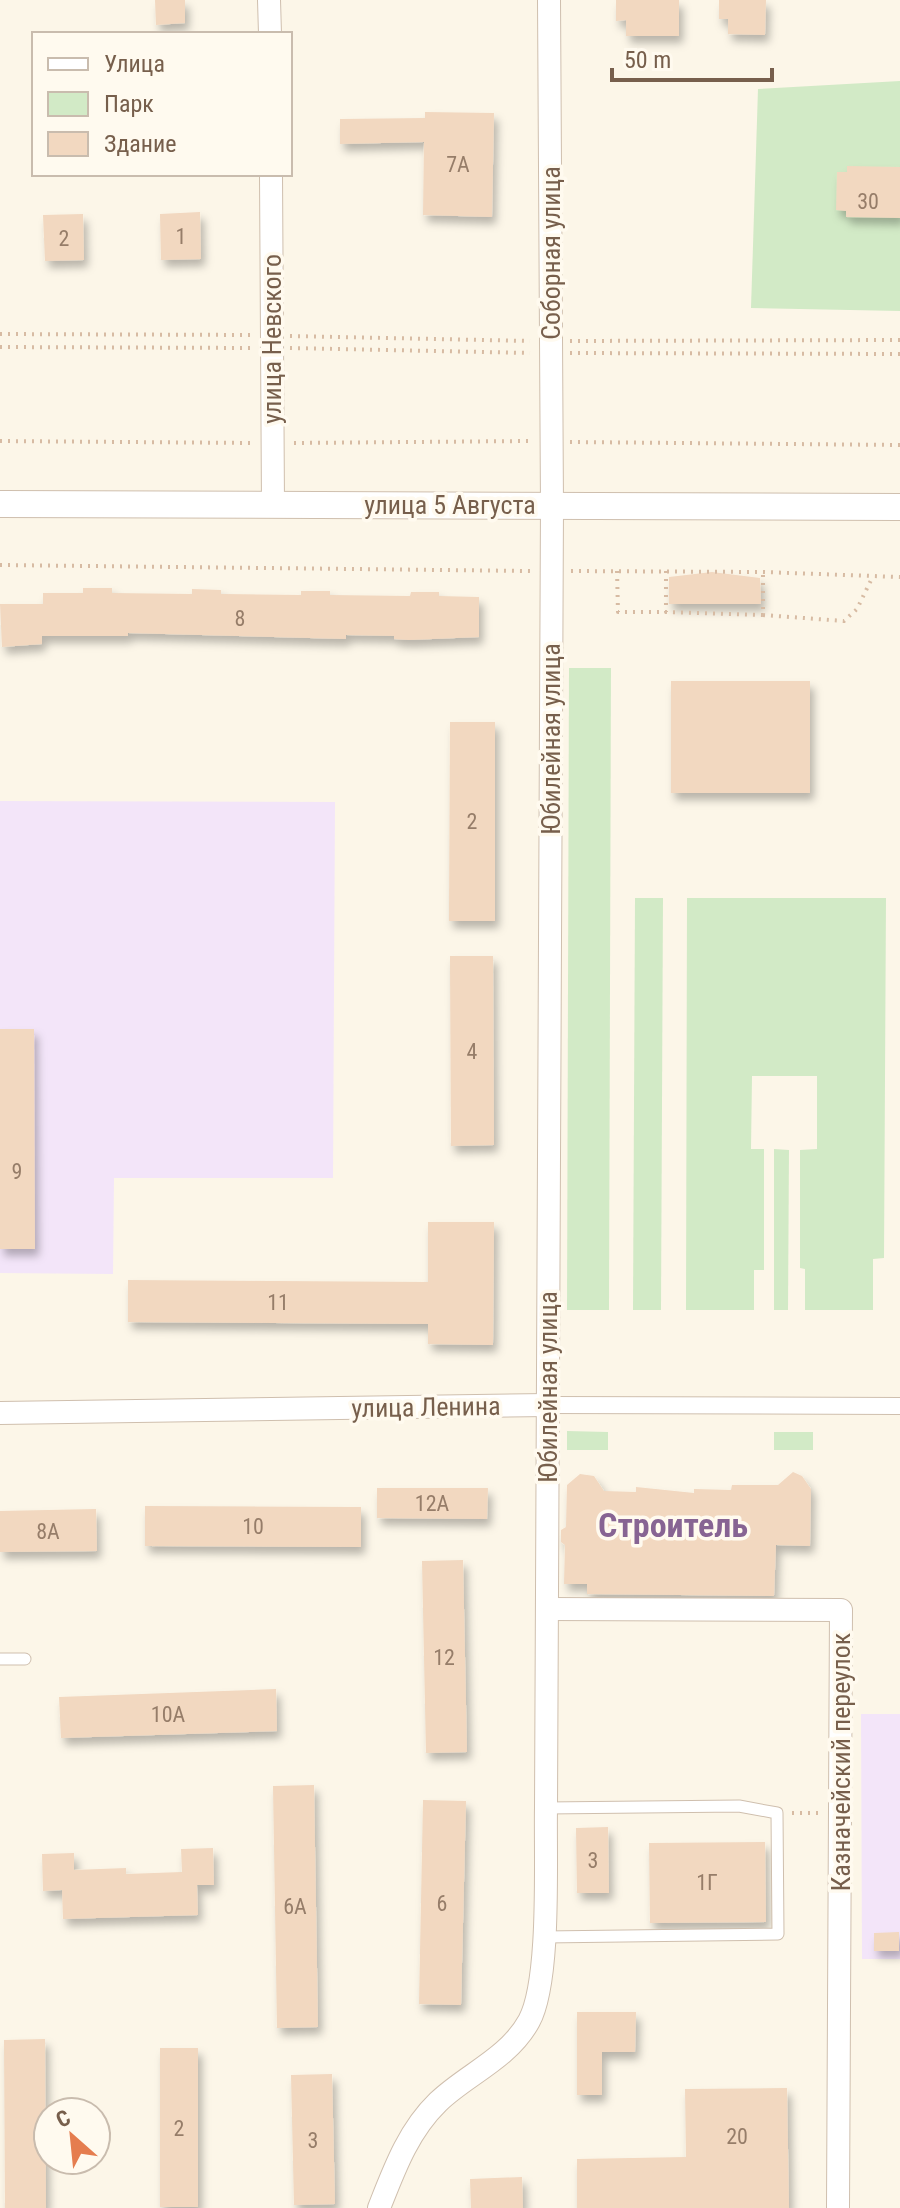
<svg xmlns="http://www.w3.org/2000/svg" width="900" height="2208" font-family="'Roboto Condensed',sans-serif">
  <style>
    .education { fill: #f3e5f9 }
    .green { fill: #d2eac6 }
    .building { fill: #f2d8c0; filter: url(#shadow) }
    .lines { fill: none; stroke-linecap: round; stroke-linejoin: round }
    .service-casing { stroke: #cfbfae; stroke-width: 13 }
    .pedestrian-casing { stroke: #cfbfae; stroke-width: 18 }
    .minor-casing { stroke: #cfbfae; stroke-width: 24 }
    .tertiary-casing { stroke: #cfbfae; stroke-width: 28 }
    .path { stroke: #d7bba3; stroke-width: 4; stroke-dasharray: 2 6; stroke-linecap: butt }
    .service { stroke: #fff; stroke-width: 11 }
    .pedestrian { stroke: #fff; stroke-width: 16 }
    .minor { stroke: #fff; stroke-width: 22 }
    .tertiary { stroke: #fff; stroke-width: 26 }
    .labels { text-anchor: middle; stroke-width: 7; stroke-linejoin: round; paint-order: stroke }
    .number-label { font-size: 22px; fill: #967d69 }
    .street-label { font-size: 26px; fill: #775f4c; stroke: #fffaef }
    .district-label { font-size: 34px; font-weight: bold; fill: #876493; stroke: #fffaef }
  </style>
  <defs>
    <filter id="shadow"><feDropShadow dx="4" dy="7" stdDeviation="4" flood-color="#0004"/></filter>
  </defs>
  <rect width="100%" height="100%" fill="#fcf6e8"/>
  <!-- education -->
  <g class="education">
    <path d="M0,801L335,802L333,1178H114L113,1274L0,1273Z"/>
    <path d="M861,1714H900V1959H862Z"/>
  </g>
  <!-- green -->
  <g class="green">
    <path d="M900,81V311L751,308L758,89Z"/>
    <path d="M569,668H611L609,1310H567Z"/>
    <path d="M635,898H663L661,1310H633Z"/>
    <path d="M687,898H886L884,1258L873,1259V1310H805V1269L800,1268V1150L817,1149V1076H752L751,1149H764V1270H754V1310H686Z"/>
    <path d="M774,1149L789,1150L788,1310H774Z"/>
    <path d="M567,1431L608,1432V1450H567Z"/>
    <rect x="774" y="1432" width="39" height="18"/>
  </g>
  <!-- building -->
  <g class="building">
    <path d="M155,0H185V23L156,25Z"/>
    <path d="M616,0H679V36H626V20L616,21Z"/>
    <path d="M719,0H766L765,35L728,34V19H719Z"/>
    <path d="M425,112L494,113L492,217L423,215L424,142L340,144V119L425,118Z"/>
    <path d="M847,166L900,167V218L846,217V211L836,210L837,172H847Z"/>
    <path d="M200,212L201,259L161,260L160,214Z"/>
    <path d="M83,214L84,260L45,261L43,215Z"/>
    <path d="M712,572L760,578L761,604H669V577Z"/>
    <path d="M83,588H112V593L192,594V589L221,590V594L301,595V591H330V595L410,596L411,592H439V596L479,597V637L409,640L394,639V636L346,635V639L128,633V636H42V644L2,647L0,604H43V593H83Z"/>
    <rect x="671" y="681" width="139" height="112"/>
    <path d="M450,722H495V921H449Z"/>
    <path d="M450,956H493L494,1145L451,1146Z"/>
    <path d="M0,1029H34L35,1249H0Z"/>
    <path d="M428,1222H494L493,1345L428,1344V1324L128,1322V1280L428,1282Z"/>
    <path d="M793,1472L802,1476L811,1489L810,1546L776,1545L774,1596L587,1594V1584H564L565,1545L561,1542V1530L566,1527L567,1485L580,1474L594,1476L604,1491L636,1492V1487L694,1493V1489L731,1490L732,1485H778Z"/>
    <path d="M377,1488H488L487,1519L377,1518Z"/>
    <path d="M145,1506L361,1507V1547L145,1546Z"/>
    <path d="M96,1509L97,1551L0,1552V1511Z"/>
    <path d="M463,1560L467,1752L426,1753L422,1561Z"/>
    <path d="M276,1689L277,1731L61,1738L59,1697Z"/>
    <path d="M314,1785L318,2027L277,2028L273,1786Z"/>
    <path d="M423,1800L466,1801L461,2005L419,2004Z"/>
    <path d="M608,1827L609,1893H577L576,1828Z"/>
    <path d="M765,1842L766,1922L650,1923L649,1843Z"/>
    <path d="M213,1848L214,1885H197L198,1915L63,1919L62,1890L43,1891L42,1854L74,1853V1870L126,1868V1874L182,1872L181,1849Z"/>
    <path d="M899,1932V1951H874V1933Z"/>
    <path d="M577,2012H636L635,2052H602V2095H577Z"/>
    <path d="M45,2039L46,2208H5L4,2040Z"/>
    <rect x="160" y="2048" width="38" height="159"/>
    <path d="M332,2074L335,2204L294,2205L291,2075Z"/>
    <path d="M787,2088L789,2208H577V2159L686,2157L685,2089Z"/>
    <path d="M522,2177L523,2208H471L470,2179Z"/>
  </g>
  <g class="lines">
    <!-- service casing -->
    <g class="service-casing">
      <g id="service">
        <path d="M0,1659H25"/>
        <path d="M544,1937L778,1934L777,1813L739,1806L546,1808"/>
      </g>
    </g>
    <!-- pedestrian casing -->
    <g class="pedestrian-casing">
      <path id="pedestrian" d="M548,1405L900,1406"/>
    </g>
    <!-- minor casing -->
    <g class="minor-casing">
      <g id="minor">
        <path d="M269,0L270,34"/>
        <path d="M271,174L273,505"/>
        <path d="M0,1413L548,1405"/>
        <path d="M547,1609L841,1610L838,2208"/>
        <path d="M379,2208C394,2170 408,2131 438,2102C467,2074 508,2059 529,2021C551,1981 545,1857 546,1808L552,506L549,0"/>
      </g>
    </g>
    <!-- tertiary casing -->
    <g class="tertiary-casing">
      <path id="tertiary" d="M0,504L900,507"/>
    </g>
    <!-- path -->
    <g class="path">
      <path d="M0,334L254,335"/>
      <path d="M290,336L530,341"/>
      <path d="M570,341L900,340"/>
      <path d="M0,347L254,348"/>
      <path d="M290,348L530,353"/>
      <path d="M570,353L900,354"/>
      <path d="M0,441L254,443"/>
      <path d="M570,442L900,445"/>
      <path d="M294,443L530,441"/>
      <path d="M0,565L530,571"/>
      <path d="M571,571L763,572L900,577"/>
      <path d="M617,571L618,612H666"/>
      <path d="M666,571V612L763,615V572"/>
      <path d="M763,615L844,621L857,609L873,576"/>
      <path d="M792,1813H819"/>
    </g>
    <!-- service -->
    <use href="#service" class="service"/>
    <!-- pedestrian -->
    <use href="#pedestrian" class="pedestrian"/>
    <!-- minor -->
    <use href="#minor" class="minor"/>
    <!-- tertiary -->
    <use href="#tertiary" class="tertiary"/>
  </g>
  <g class="labels">
    <!-- number labels -->
    <g class="number-label">
      <text x="458" y="172">7А</text>
      <text x="868" y="209">30</text>
      <text x="181" y="244">1</text>
      <text x="64" y="246">2</text>
      <text x="240" y="626">8</text>
      <text x="472" y="829">2</text>
      <text x="472" y="1059">4</text>
      <text x="17" y="1179">9</text>
      <text x="278" y="1310">11</text>
      <text x="432" y="1511">12А</text>
      <text x="253" y="1534">10</text>
      <text x="48" y="1539">8А</text>
      <text x="444" y="1665">12</text>
      <text x="168" y="1722">10А</text>
      <text x="593" y="1868">3</text>
      <text x="707" y="1890">1Г</text>
      <text x="442" y="1911">6</text>
      <text x="295" y="1914">6А</text>
      <text x="179" y="2136">2</text>
      <text x="737" y="2144">20</text>
      <text x="313" y="2148">3</text>
    </g>
    <!-- street labels -->
    <g class="street-label">
      <text transform="translate(551 253) rotate(-90)" y="9">Соборная улица</text>
      <text transform="translate(272 339) rotate(-90)" y="9">улица Невского</text>
      <text x="450" y="514">улица 5 Августа</text>
      <text transform="translate(551 739) rotate(-90)" y="9">Юбилейная улица</text>
      <text transform="translate(548 1387) rotate(-90)" y="9">Юбилейная улица</text>
      <text transform="translate(426 1407) rotate(-1)" y="9">улица Ленина</text>
      <text transform="translate(841 1762) rotate(-90)" y="9">Казначейский переулок</text>
    </g>
    <!-- district labels -->
    <g class="district-label">
      <text x="673" y="1537">Строитель</text>
    </g>
  </g>
  <!-- legend -->
  <rect x="32" y="32" width="260" height="144" fill="#fffaef" stroke="#c9bcae" stroke-width="2"/>
  <rect x="48" y="58" width="40" height="12" fill="#ffffff" stroke="#c9bcae" stroke-width="2"/>
  <text x="104" y="72" font-size="24" fill="#775f4c">Улица</text>
  <rect x="48" y="92" width="40" height="24" fill="#d2eac6" stroke="#c9bcae" stroke-width="2"/>
  <text x="104" y="112" font-size="24" fill="#775f4c">Парк</text>
  <rect x="48" y="132" width="40" height="24" fill="#f2d8c0" stroke="#c9bcae" stroke-width="2"/>
  <text x="104" y="152" font-size="24" fill="#775f4c">Здание</text>
  <!-- north arrow -->
  <g transform="translate(72 2136) rotate(333)"><circle r="38" fill="#fffaef" stroke="#c9bcae" stroke-width="2"/>
  <path d="M0-6L14 30L0 20L-14 30Z" fill="#e57d4f"/>
  <text y="-12" font-size="22" font-weight="bold" text-anchor="middle" fill="#775f4c">С</text>
  </g>
  <!-- scale -->
  <path d="M612 68v12h160v-12" fill="none" stroke="#775f4c" stroke-width="4"/>
  <text x="624" y="68" font-size="24" fill="#775f4c" stroke="#fffaef" stroke-width="6" paint-order="stroke">50 m</text>
</svg>
